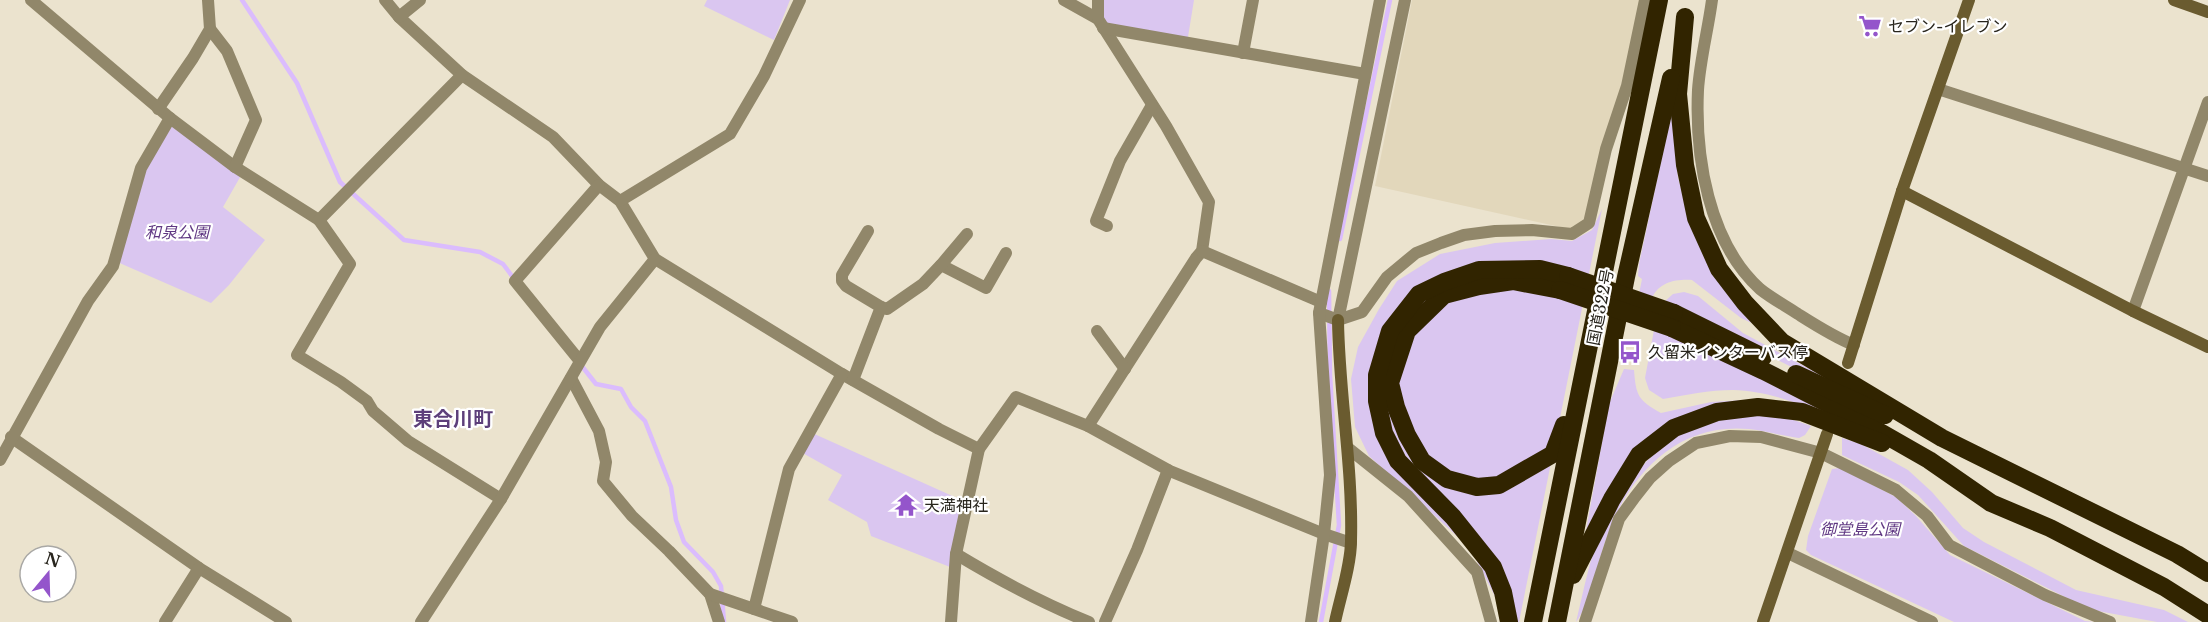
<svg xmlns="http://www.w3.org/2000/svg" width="2208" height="622" font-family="'Libre Baskerville','Noto Sans JP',serif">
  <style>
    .built { fill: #e2d7bb }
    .green { fill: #dac6f0 }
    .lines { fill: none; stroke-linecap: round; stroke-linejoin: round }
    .stream { stroke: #dbbcfd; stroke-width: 4.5 }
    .street { stroke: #91876a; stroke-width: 12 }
    .secondary { stroke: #6a5b2f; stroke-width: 12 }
    .highway { stroke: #312400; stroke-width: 18 }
    .highway-bridge { stroke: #312400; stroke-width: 18 }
    .labels { text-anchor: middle; stroke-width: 4.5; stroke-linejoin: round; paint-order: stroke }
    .poi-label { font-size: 16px; fill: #28251d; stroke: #fff; text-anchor: start }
    .park-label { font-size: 16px; font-style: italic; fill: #603883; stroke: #fff }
    .street-label { font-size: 16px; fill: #28251d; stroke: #fff }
    .quarter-label { font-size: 20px; font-weight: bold; fill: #5d3f7a; stroke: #fff }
  </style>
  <rect width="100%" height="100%" fill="#ebe3ce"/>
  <!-- built -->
  <path class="built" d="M1412,0H1641L1622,83L1585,220L1569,229L1375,186Z"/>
  <!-- green -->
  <g class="green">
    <path d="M707,0H790L774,40L704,6Z"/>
    <path d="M1098,0H1194L1187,43L1103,28Z"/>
    <path d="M1672,110L1678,178L1697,241L1756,325L1741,318L1692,280C1676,279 1659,282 1652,298L1639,294L1642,279L1638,276L1639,264Z"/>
    <path d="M170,118L243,172L223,207L265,240L229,285L211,303L115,261L141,168Z"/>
    <path d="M1602,209L1519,622H1502L1501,608L1470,548L1369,456L1355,427L1351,379L1358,347L1379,309L1397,281L1440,254L1495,243L1551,239L1572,241L1592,230Z"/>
    <path d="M1684,292L1698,296L1743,333L1865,399L1864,403L1663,303L1673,294Z"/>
    <path d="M1654,330L1677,339L1855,423L1853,426C1813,410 1776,391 1733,390C1710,390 1685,395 1663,399L1649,390L1645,378Z"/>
    <path d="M1624,369L1634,370C1636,396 1638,400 1661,413L1711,402L1744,400L1742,403L1680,418L1585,536L1609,404Z"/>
    <path d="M1741,414L1785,417L1811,426L1805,435L1799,438C1783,436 1766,431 1749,429C1674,422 1625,479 1604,545C1598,563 1587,610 1576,622C1584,590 1590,554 1604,525C1626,480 1660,436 1709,420C1719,417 1730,416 1741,414Z"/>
    <path d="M810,432L968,503L950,567L871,536L867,522L828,500L842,475L799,451Z"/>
    <path d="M1842,438L1861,444L1908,470L1932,492L1963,528L1984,542L2076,590L2164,610L2188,622H2157L2098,611L2075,602L1964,546L1918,495L1899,482L1842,455Z"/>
    <path d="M1840,468L1896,497L1916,516L1950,555L2085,621L2094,622H1954L1811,555L1806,550L1808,536L1832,469Z"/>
  </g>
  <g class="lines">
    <!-- stream -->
    <g class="stream">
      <path d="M242,0L297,83L340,182L404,240L480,252L503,264L515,280"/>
      <path d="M1340,239L1390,0"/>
      <path d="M581,365L596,384L621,389L631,407L645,421L671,487L676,520L684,542L713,572L721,586L724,622"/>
      <path d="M1321,622L1339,525L1330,375L1329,291"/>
    </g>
    <!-- street -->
    <g class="street">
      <path d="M31,0L170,118L235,167L319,220"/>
      <path d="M385,0L399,17L462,75L553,137L599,185L620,201L655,259L842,374L939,429L979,449"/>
      <path d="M1064,0L1098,19L1166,126L1209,202L1202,251L1196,258L1088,426"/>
      <path d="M1712,0C1708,30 1700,60 1698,90C1695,156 1708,242 1760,289C1771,298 1786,306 1798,314C1817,326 1834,337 1854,345"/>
      <path d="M399,17L420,0"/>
      <path d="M1098,19V0"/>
      <path d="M1103,28L1365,74"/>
      <path d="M210,29L227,51L256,120L235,167"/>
      <path d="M1243,53L1253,0"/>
      <path d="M462,75L319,220L350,264L297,355L341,382L367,401L373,411L408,441L501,499"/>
      <path d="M1938,89L2208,176"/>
      <path d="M158,109L193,58L210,29L208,0"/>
      <path d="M620,201L730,134L764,76L800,0"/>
      <path d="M1107,226L1096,221L1120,161L1152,105"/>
      <path d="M1202,251L1321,302"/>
      <path d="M941,265L986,288L1006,253"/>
      <path d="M881,307L887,309L923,284L941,265L967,234"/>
      <path d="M2133,311L2208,102"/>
      <path d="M1319,313L1338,320L1362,312L1387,277L1416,253L1441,243L1464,235L1495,231L1532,230L1572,234L1589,223L1606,149L1627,86L1645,0"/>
      <path d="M1338,320L1405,0"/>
      <path d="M1097,331L1125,369"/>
      <path d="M579,360L515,281L599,185"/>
      <path d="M571,378L599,431L606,462L603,481L632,516L669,551L710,594L719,622"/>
      <path d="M853,380L881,307L846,286L842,281V275L868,231"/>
      <path d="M11,437L199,568L286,622"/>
      <path d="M1348,448L1408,496L1477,572L1491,622"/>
      <path d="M0,460L88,301L113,266L141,168L170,118"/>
      <path d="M1788,553L1932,622"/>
      <path d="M956,554C999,580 1042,603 1089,622"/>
      <path d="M710,594L792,622"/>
      <path d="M754,609L789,469L842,374"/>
      <path d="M165,622L199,568"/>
      <path d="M421,622L501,499L600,327L655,259"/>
      <path d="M951,622L956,554L979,449L1016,397L1088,426L1170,471L1324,534L1351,543"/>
      <path d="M1105,622L1137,550L1168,470"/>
      <path d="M1311,622L1324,534L1330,475L1319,313L1380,0"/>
      <path d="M1585,622L1619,519L1635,497L1650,478L1669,461L1696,443L1730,436L1761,437L1821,453L1896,490L1927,516L1949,545L2045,595L2110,622"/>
    </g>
    <!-- secondary -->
    <g class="secondary">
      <path d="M2174,0L2208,12"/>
      <path d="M1902,191L2133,311L2208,347"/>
      <path d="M1848,363L1902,191L1969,0"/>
      <path d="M1335,622C1340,598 1351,565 1351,541C1353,467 1339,394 1338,320"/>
      <path d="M1763,622L1827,434"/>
    </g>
    <!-- highway -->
    <g class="highway">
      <path d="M1685,17L1678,94L1685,165L1696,218L1719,269L1745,303L1782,342L1942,438L2177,554L2208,573"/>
      <path d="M1560,290L1513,281L1479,286L1444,295L1407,331L1390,383L1396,407L1407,435L1422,461L1447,479L1477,487L1499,485L1553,454L1564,425"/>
      <path d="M1674,313L1763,357"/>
      <path d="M1672,328L1764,371L1852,416L1929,460L1991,503L2050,528L2164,587L2208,615"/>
      <path d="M1796,374L1885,415"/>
      <path d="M1573,575L1612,499L1639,455L1674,428L1717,412L1758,407L1802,412L1882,443"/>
      <path d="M1509,622L1503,592L1493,567L1453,517L1398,461L1384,433L1377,401V375L1390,331L1419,294L1444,282L1479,270L1540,269L1568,276"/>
      <path d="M1533,622L1659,0"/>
      <path d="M1557,622L1626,277L1671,78"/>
    </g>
    <!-- highway-bridge -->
    <g class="highway-bridge">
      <path d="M1568,276L1674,313"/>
      <path d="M1560,290L1672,328"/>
    </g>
  </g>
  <!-- icons -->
  <defs>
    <g id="supermarket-bare" transform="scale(1.8)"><path d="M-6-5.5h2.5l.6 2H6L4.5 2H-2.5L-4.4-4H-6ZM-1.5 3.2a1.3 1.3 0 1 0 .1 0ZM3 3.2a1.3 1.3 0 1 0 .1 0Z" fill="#9455cb" stroke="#fff" stroke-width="2.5" paint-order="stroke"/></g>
    <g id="bus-bare" transform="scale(1.8)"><path d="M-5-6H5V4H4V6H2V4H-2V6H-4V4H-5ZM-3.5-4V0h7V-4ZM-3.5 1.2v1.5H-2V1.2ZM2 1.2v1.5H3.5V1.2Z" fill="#9455cb" stroke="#fff" stroke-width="2.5" paint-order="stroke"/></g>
    <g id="temple-bare" transform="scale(1.8)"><path d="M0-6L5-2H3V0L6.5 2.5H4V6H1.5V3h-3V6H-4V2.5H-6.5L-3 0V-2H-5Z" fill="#9455cb" stroke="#fff" stroke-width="2.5" paint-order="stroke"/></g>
  </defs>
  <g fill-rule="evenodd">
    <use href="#supermarket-bare" x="1870" y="26"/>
    <use href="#bus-bare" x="1630" y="352"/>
    <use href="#temple-bare" x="906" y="505"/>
  </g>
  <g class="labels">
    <!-- poi labels -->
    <g class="poi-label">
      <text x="1888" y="32">セブン-イレブン</text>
      <text x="1648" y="358">久留米インターバス停</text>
      <text x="924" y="511">天満神社</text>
    </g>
    <!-- park labels -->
    <g class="park-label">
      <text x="177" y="238">和泉公園</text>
      <text x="1860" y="535">御堂島公園</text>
    </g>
    <!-- street labels -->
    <g class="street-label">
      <text transform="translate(1600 307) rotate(-79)" y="6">国道322号</text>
    </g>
    <!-- quarter labels -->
    <g class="quarter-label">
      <text x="453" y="426">東合川町</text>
    </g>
  </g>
  <!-- north arrow -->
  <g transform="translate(48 574) rotate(19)"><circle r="28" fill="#ffffff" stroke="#a9a8a5" stroke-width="1.5"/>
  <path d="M0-4.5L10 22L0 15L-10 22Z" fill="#9455cb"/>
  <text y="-9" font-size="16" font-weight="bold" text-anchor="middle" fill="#28251d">N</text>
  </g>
</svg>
